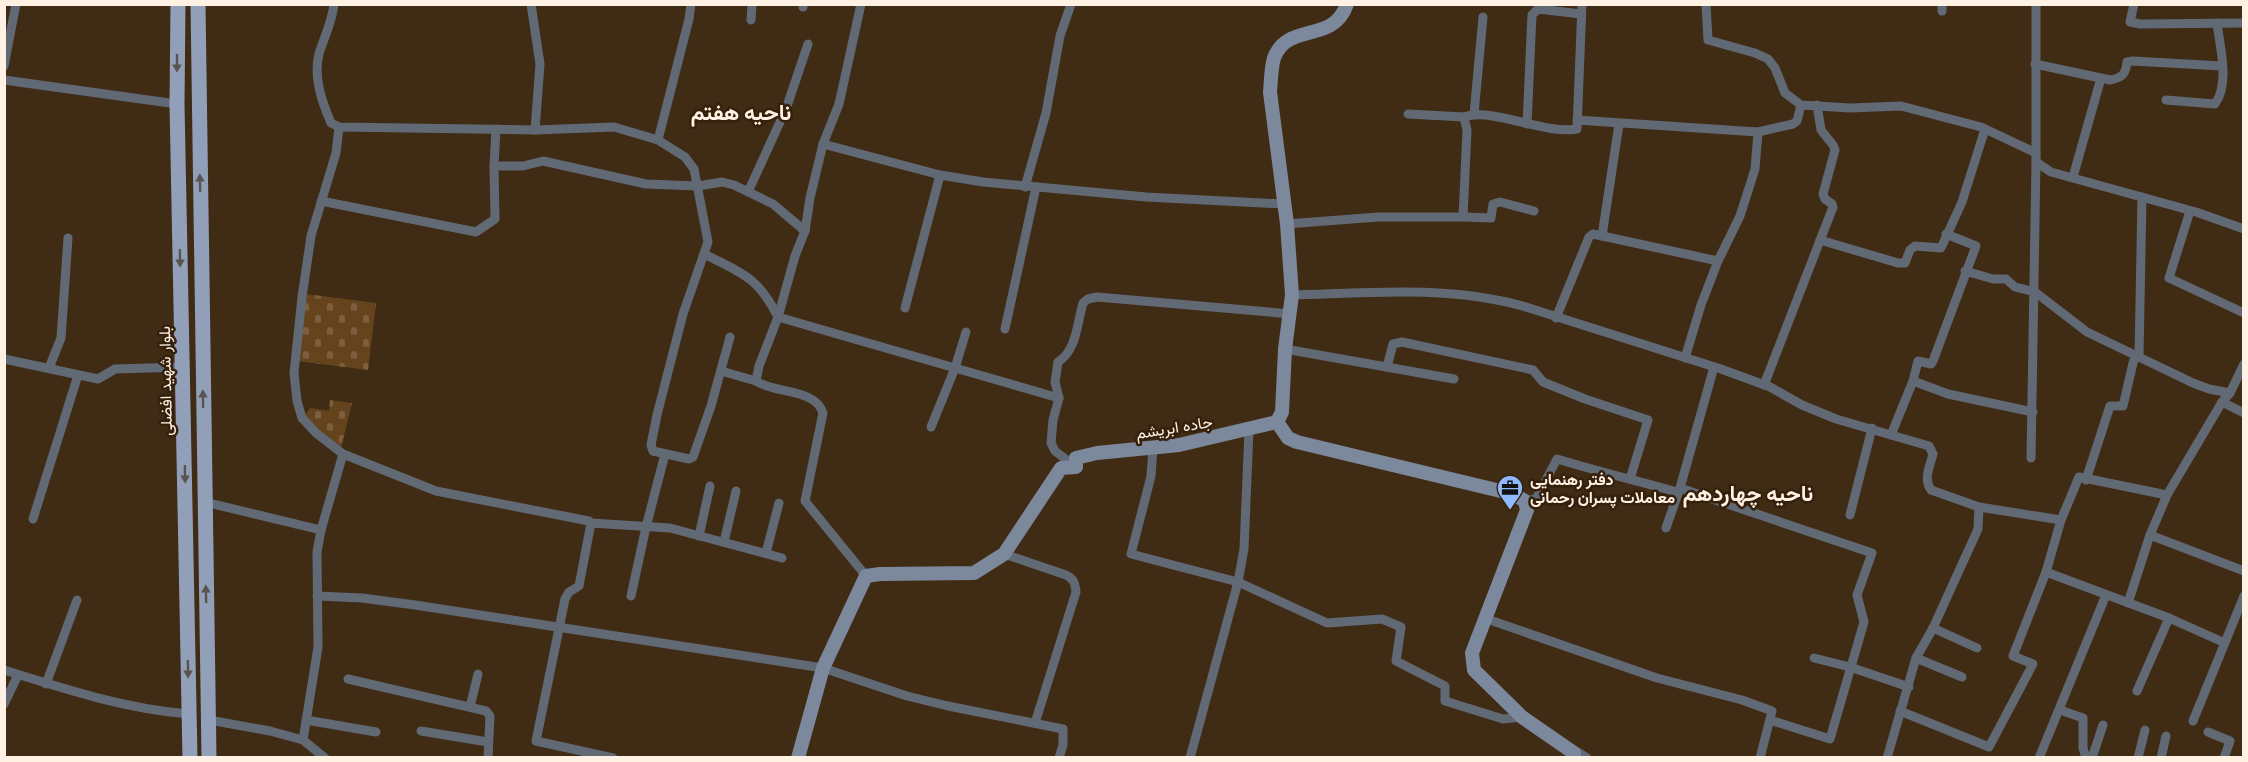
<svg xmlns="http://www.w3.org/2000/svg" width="2248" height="762" font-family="Poppins,Vazirmatn,sans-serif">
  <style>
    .cemetery { fill: url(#cemetery-stones) }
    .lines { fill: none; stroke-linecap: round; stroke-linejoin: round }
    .street { stroke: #616975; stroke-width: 9 }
    .secondary { stroke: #7c889b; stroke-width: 14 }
    .primary { stroke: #91a0b8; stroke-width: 15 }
    .oneway { fill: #5a5450 }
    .labels { text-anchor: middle; stroke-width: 5; stroke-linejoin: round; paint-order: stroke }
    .street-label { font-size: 16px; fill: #fff1e4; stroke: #35210b }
    .poi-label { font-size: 16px; font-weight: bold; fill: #fff1e4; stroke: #35210b; text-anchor: start }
    .district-label { font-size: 22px; font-weight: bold; fill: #fff1e4; stroke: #35210b }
  </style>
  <defs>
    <pattern id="cemetery-stones" width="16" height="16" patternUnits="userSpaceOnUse" patternTransform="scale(1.5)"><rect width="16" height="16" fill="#65431d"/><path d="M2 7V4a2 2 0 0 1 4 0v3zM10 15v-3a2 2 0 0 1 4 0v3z" fill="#7c5f3e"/></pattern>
  </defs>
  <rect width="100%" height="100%" fill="#402b15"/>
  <!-- cemetery -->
  <g class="cemetery">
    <path d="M306,294L376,303L368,370L297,361Z"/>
    <path d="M330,400L352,403L341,448L318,431L304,416L310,408L329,411Z"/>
  </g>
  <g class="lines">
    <!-- street -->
    <g class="street">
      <path d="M334,4C332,23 324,37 319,54C313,77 322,102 331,123L339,127L535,130L614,127L658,140L685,157L694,169L708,242L683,314L657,415L651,445L653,451L689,459L693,457L711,406L730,337"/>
      <path d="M531,4L540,64L535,130"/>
      <path d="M861,4L839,104L823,144L810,198L805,231L795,256L778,317L759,366L756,381C775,394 815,388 823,413L805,501L866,576"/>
      <path d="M1706,4L1708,40L1755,53L1768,59L1775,68L1785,93L1801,105L1850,108L1901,106L1981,127L2036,153"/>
      <path d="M2134,4L2130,22L2140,24L2244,23"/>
      <path d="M803,7V4"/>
      <path d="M1942,11V4"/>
      <path d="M751,20L752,4"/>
      <path d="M2035,64L2110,80C2122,78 2126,74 2127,62L2133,61L2222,66"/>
      <path d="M4,66L16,4"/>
      <path d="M4,80L177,104"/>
      <path d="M2166,100L2215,104C2230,83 2220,48 2217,23"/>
      <path d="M1408,114L1464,117"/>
      <path d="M1474,114L1483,17"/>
      <path d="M1577,120L1758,132L1793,124L1797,121L1801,105"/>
      <path d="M1527,124L1532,15L1538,9L1581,14"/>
      <path d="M339,127L336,153L311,236L302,297L294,373L297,401L302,418L316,433L343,454L436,491L589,521L591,523L670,528L782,558"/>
      <path d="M658,140L689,19L691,4"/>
      <path d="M823,144L940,175L983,182L1146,197L1283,204"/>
      <path d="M2036,162L2051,172L2196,212L2244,229"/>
      <path d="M494,166H523L543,161L646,184L698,186L722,182L734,185L773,204L805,231"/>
      <path d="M2073,177L2101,78"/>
      <path d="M1025,187L1046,113L1060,36L1071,4"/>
      <path d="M748,192L786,109L808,44"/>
      <path d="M321,201L476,232L495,219L494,166L496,129"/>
      <path d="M2190,211L2169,278L2244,313"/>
      <path d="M1463,217L1491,218L1493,204L1500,202L1534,211"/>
      <path d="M1287,224L1378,217H1463L1467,130L1464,117C1494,107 1544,135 1577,129L1582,4"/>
      <path d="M1602,236L1619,124"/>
      <path d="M1820,240L1898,263H1905L1910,250L1915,246L1941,248L1962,202L1985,129"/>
      <path d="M704,254C742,273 758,277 778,317L1059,398"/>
      <path d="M1965,271L1993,279H2006L2015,287L2035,292L2087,332L2193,383L2209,389L2230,393"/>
      <path d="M1292,295C1370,293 1451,285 1526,307L1721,369L1770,387L1802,405L1836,419L1929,446L1933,454C1930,466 1923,479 1931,490L1979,507L2061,520L2079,477L2167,495"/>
      <path d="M905,308L940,175"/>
      <path d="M1556,318L1589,237L1593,234L1718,261"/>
      <path d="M1005,329L1036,187"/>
      <path d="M1285,349L1454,379"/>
      <path d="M1685,358L1701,305L1718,261L1740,216L1755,169L1758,132"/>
      <path d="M4,359L98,379L115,369L183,367"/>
      <path d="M1387,367L1393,344L1402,342L1533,370L1543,382L1585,399L1648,420L1630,479"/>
      <path d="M49,368L61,338L68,238"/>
      <path d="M721,371L756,381"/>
      <path d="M1913,381L1948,394L2033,412"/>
      <path d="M1764,385L1833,207L1832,204L1825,199L1823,194L1835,150L1833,145L1821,130L1817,105"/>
      <path d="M2222,402L2244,413"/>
      <path d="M931,427L955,368L966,332"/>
      <path d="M1891,435L1913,381L1918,361L1931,364L1933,361L1976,246L1946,234"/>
      <path d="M1153,448L1151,476L1131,554L1238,582L1327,623L1382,619L1401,627L1396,661L1445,686V701L1503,719L1522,717"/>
      <path d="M2031,458L2036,162V4"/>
      <path d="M1076,467L1055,451L1051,443L1053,420L1059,398L1055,382L1058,362C1077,350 1077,323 1083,303L1088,299L1097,297L1291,314"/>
      <path d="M2086,480L2110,406H2123L2133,363L2135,357H2139L2142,197"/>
      <path d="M1680,488L1872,553L1857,595L1864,622L1830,739L1770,720"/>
      <path d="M1525,501L1536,499L1557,459C1597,471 1637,481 1677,492"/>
      <path d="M205,502L321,530"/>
      <path d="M1850,515L1872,428"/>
      <path d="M33,519L78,375"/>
      <path d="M591,523L579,586L569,592L565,599L536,741L613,758"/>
      <path d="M1666,528L1680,488L1714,367"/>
      <path d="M2150,535L2244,571"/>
      <path d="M699,536L710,486"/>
      <path d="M724,542L736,491"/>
      <path d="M766,553L779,503"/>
      <path d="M1004,554L1066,575C1074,579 1075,583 1076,592L1035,723"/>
      <path d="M2046,572L2169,618L2225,643"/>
      <path d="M317,596L362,598L415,605L823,668L907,696L948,706L1063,729V745L1059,758"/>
      <path d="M631,596L646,527L665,454"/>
      <path d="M2128,603L2150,535L2167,495L2222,402L2230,393L2244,364"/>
      <path d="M1484,618L1657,678L1742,700L1772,711L1760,758"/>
      <path d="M1933,628L1977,648"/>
      <path d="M1814,658L1850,667L1909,687"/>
      <path d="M1916,658L1962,677"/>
      <path d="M4,670C64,689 126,709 189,714"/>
      <path d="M348,679L486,711L490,716L488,758"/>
      <path d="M46,684L77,600"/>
      <path d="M2137,691L2169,618"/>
      <path d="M4,704L18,675"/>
      <path d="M470,707L478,674"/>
      <path d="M2060,710L2083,718V748L2086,758"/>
      <path d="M1900,711L1989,747L2033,664L2013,656L2046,572L2061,520"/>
      <path d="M209,720L270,731L303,740L325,758"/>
      <path d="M306,720L376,732"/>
      <path d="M2193,721L2244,596"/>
      <path d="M421,731L488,742"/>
      <path d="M2208,732L2230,741L2224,758"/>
      <path d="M303,740L318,647L317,552L321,530L343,454"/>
      <path d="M1574,753L1578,752L1587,758"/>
      <path d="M1190,758L1238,582L1244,549L1249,430"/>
      <path d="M1887,758L1916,658L1933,628L1978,529L1979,507"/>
      <path d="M2039,758L2106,595"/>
      <path d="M2092,758L2103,725"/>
      <path d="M2138,758L2145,730"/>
      <path d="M2161,758L2166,736"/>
    </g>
    <!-- secondary -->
    <g class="secondary">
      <path d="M1277,422L1288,438L1297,442L1513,494L1525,501L1527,510L1472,653L1474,670L1522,717L1574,753V758"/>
      <path d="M798,758L823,668L866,576L880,574L974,573L1004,554L1061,468L1076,467V458L1097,453L1179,445L1277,422L1282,412L1285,349L1292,295L1287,224L1270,92C1271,81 1271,68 1274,58C1288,21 1333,45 1347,4"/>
    </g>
    <!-- primary -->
    <g class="primary">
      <path d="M178,4L177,104L190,758"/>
      <path d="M198,4L209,758"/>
    </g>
  </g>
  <!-- one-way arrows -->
  <defs><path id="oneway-solid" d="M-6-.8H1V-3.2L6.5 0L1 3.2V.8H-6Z" transform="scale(1.5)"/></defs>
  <g class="oneway">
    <use href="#oneway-solid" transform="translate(177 63) rotate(90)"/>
    <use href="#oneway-solid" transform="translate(200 183) rotate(-91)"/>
    <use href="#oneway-solid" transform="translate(180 258) rotate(89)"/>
    <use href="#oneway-solid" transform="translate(203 399) rotate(-91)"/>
    <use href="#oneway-solid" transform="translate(185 474) rotate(89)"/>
    <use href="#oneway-solid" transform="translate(206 594) rotate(-91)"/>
    <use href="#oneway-solid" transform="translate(188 669) rotate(89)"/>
  </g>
  <!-- icons -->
  <defs>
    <g id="office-pin" transform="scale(1.35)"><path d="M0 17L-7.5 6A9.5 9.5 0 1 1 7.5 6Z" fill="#8fb8fd" stroke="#35210b"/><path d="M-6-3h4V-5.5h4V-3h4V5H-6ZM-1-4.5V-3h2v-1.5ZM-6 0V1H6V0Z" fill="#111"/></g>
  </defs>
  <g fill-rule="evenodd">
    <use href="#office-pin" x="1510" y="488"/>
  </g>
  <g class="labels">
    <!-- street labels -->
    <g class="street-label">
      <text transform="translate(165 381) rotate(-91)" y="6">بلوار شهید افضلی</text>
      <text transform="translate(1174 427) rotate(-9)" y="6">جاده ابریشم</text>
    </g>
    <!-- poi labels -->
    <g class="poi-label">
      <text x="1530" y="485">دفتر رهنمایی<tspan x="1530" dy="18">معاملات پسران رحمانی</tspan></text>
    </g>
    <!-- district labels -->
    <g class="district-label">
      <text x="741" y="120">ناحیه هفتم</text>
      <text x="1748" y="501">ناحیه چهاردهم</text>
    </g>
  </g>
  <!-- border -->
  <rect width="2248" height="762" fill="none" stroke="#fff1e4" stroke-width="12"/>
</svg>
